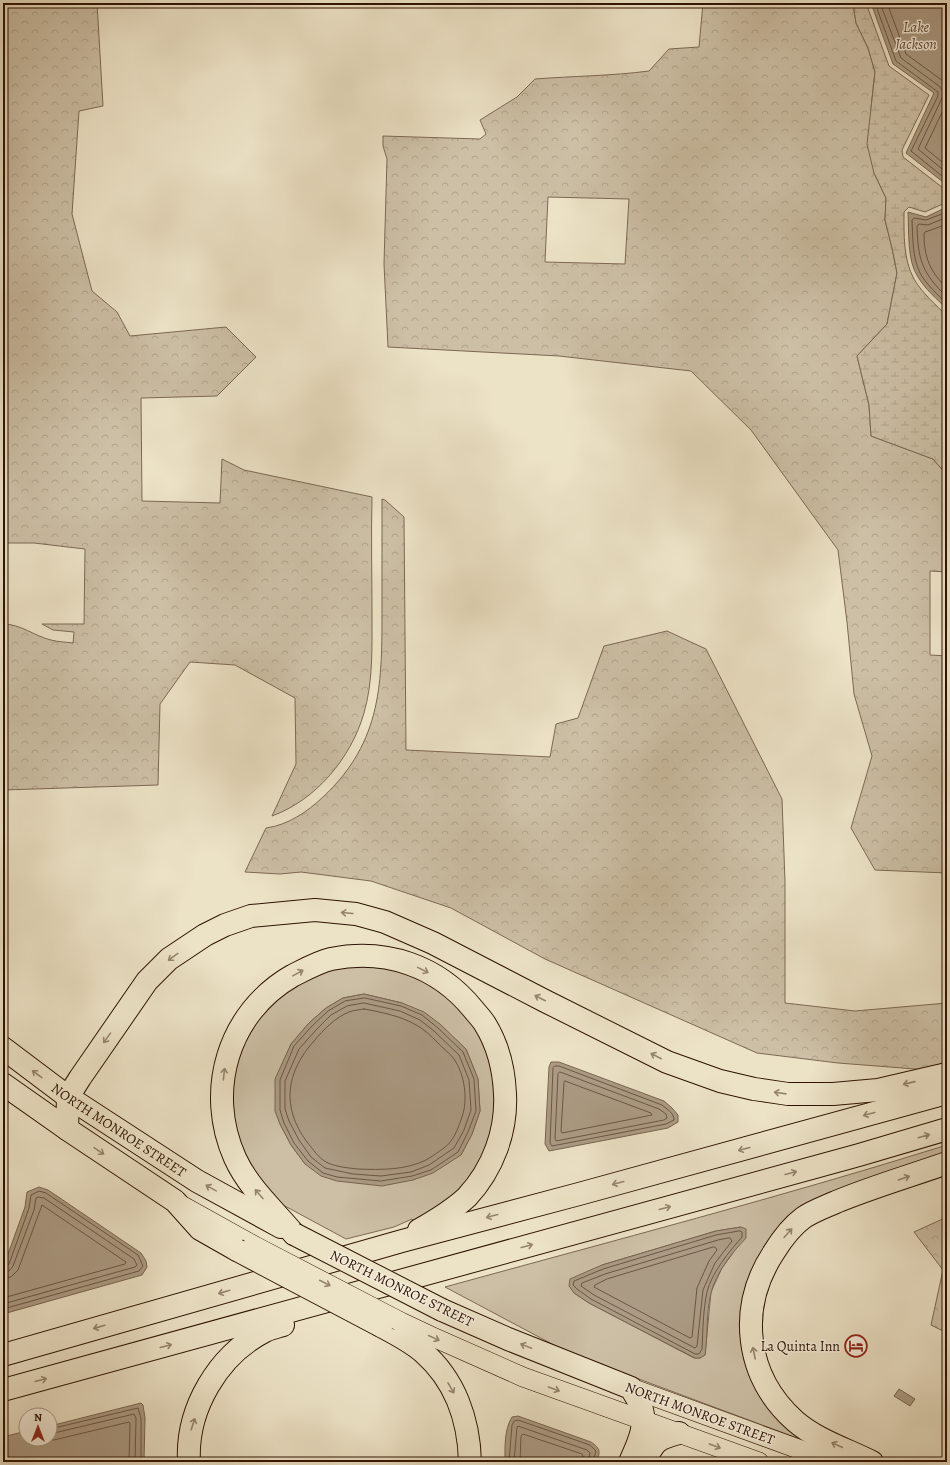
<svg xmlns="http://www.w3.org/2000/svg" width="950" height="1465" font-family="Alegreya,serif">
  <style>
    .green { fill: #ccbfa5; stroke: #7d6854; fill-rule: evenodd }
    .forest { fill: url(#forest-crowns); stroke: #7d6854; fill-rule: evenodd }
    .wetland { fill: url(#wetland-marsh); stroke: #7d6854 }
    .water { fill: #ab9b84; stroke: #796450 }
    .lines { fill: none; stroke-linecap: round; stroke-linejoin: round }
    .shore { stroke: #6c5644; stroke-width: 1 }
    .primary-casing { stroke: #2e1203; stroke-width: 20 }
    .highway-casing { stroke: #2e1203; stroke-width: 24 }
    .primary { stroke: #ece2c6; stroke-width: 19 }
    .highway { stroke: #ece2c6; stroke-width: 22 }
    .primary-bridge-casing { stroke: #2e1203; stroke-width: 20; stroke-linecap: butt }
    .highway-bridge-casing { stroke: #2e1203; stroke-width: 24; stroke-linecap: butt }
    .primary-bridge { stroke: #ece2c6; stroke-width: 19 }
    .highway-bridge { stroke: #ece2c6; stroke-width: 22 }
    .oneway { stroke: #96846e }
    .labels { text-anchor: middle; stroke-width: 3; stroke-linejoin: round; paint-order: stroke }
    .street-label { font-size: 14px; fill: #2e1203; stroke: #f3ecda }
    .poi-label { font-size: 14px; fill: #2e1203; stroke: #f3ecda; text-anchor: end }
    .water-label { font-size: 15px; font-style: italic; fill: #604937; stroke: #f3ecda }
  </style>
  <defs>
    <pattern id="forest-crowns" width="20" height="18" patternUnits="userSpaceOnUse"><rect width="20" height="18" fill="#ccbfa5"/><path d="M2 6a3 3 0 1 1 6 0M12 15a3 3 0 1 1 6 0" fill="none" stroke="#b0a38c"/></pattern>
    <pattern id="wetland-marsh" width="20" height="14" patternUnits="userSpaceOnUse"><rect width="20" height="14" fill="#ccbfa5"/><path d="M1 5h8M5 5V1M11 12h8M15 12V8" fill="none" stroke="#b0a38c"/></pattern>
  </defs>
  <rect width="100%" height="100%" fill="#ece2c6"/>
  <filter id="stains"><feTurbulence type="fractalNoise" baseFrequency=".005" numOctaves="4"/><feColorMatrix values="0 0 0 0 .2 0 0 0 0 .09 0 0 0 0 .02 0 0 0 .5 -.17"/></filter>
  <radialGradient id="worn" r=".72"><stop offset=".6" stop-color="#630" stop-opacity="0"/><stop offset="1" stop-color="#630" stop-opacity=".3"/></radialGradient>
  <!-- green -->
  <g class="green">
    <path d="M374,963L446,989L490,1046L497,1128L461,1193L414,1222L412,1219L394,1227L346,1239L283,1205L261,1185L233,1130L232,1067L259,1013L310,973ZM364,994L402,1003L453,1037L466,1049L478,1079L480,1111L472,1134L461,1155L305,1164L291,1145L280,1124L276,1111V1079L291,1044L309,1023L326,1008L343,998Z"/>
    <path d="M947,1145V1159L818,1201L743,1311L799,1436L797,1438L569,1353L445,1287C612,1241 781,1197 947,1145ZM741,1227L733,1253L722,1268L711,1292L705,1355L700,1358H694L589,1303L574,1293L602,1265L716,1231Z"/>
  </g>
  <!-- forest -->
  <g class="forest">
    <path d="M3,3H97L103,106L79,111L72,214L92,291L117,312L130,336L226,327L256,357L217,396L141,398L142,501L220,503L222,459L244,470L372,497C371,537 372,577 372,616C372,648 373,682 364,713C351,758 316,800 272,816L296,764L295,698L235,665L190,662L160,704L158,785L3,790V624C21,624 34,636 51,640C58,642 66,642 73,643L74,632L53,630L42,624H84L85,549L34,543H3Z"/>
    <path d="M703,3H853L856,23L868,48L875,72L871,108L874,173L886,198L885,220L892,248L897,273L887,324L857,356L869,405L871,436L933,459L947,475V572L930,571V655L947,656V873L875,870L851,828L872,756L854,694L847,622L838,550L751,430L691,371L559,356L388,347L384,264L387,159L383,146V136L480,139L486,134L480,120L517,97L535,79C573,76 611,76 649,71L669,49L699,47ZM548,197L629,199L625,264L545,262Z"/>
    <path d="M382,499L385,500L404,517L406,750L550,757L556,724L578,718L604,646L667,631L706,649L782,799L785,882V1003L855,1011L947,1003V1068L928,1070L838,1063L757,1053L545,959L451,908L371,881L301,872L280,874L245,872L266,828C288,825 307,812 323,797C383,741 382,681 382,606C382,570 382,535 382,499Z"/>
    <path d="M947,1217V1333L931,1325L943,1270L914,1232Z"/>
  </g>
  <!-- wetland -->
  <path class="wetland" d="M853,3H866L889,66L929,95L902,150L903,157L947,191V202L925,212L909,207L904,212C904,234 903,259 914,279C922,293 936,305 947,316V475L933,459L871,436L869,405L857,356L887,324L897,273L892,248L885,220L886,198L874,173L867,144L875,72L868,48L856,23Z"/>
  <!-- water -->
  <g class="water">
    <path d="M871,3H947V185L906,153L934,93L893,64Z"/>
    <path d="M947,207V309C937,299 925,289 918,277C907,261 909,231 908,212L926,217Z"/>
    <path d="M364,994L402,1003L424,1012L440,1024L466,1049L478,1079L480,1111L472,1134L461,1155L433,1173L413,1180L382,1186L337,1181L321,1176L305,1164L291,1145L280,1124L275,1111V1079L291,1044L309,1023L326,1008L343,998Z"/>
    <path d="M551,1062H559L664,1101L672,1108L678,1115V1122L668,1128L549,1151L545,1144L549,1067Z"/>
    <path d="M39,1187L48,1190L141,1253L146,1261L147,1267L142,1275L3,1314V1268L25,1207L27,1192Z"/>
    <path d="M741,1227L746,1229V1238C732,1253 716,1272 711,1293C706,1313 708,1335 705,1355L700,1358H695L589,1303L574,1293L569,1286L570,1279L602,1265L716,1231Z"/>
    <path d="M899,1389L915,1399L910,1406L894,1396Z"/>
    <path d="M141,1403L143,1405L145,1418L144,1462H3V1437L26,1431V1439H50V1426Z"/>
    <path d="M518,1416L591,1442C601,1449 600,1451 597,1462H505C505,1447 504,1430 512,1417Z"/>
  </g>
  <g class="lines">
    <!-- shore -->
    <g class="shore">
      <path d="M875,3L896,61L938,92V96L911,151L947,180"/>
      <path d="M880,3L901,58L939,86L943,91L942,98L918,149L947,173"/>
      <path d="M887,3L906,54L943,81L947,86"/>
      <path d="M947,102L925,148L947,166"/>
      <path d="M947,212L926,220L914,218L912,220C913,238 912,256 920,273C925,283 939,296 947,304"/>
      <path d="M947,217L928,225L919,224L917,226C918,260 922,273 947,297"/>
      <path d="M947,224L931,230L925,232L924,234C924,257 930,272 947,288"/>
      <path d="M365,998L401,1006L422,1015L438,1028L463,1052L474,1079L476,1111L468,1132L458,1152L431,1170L412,1176L381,1181L337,1177L323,1173L308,1161L294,1143L284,1123L280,1110V1080L294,1046L312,1026L328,1011L345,1001Z"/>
      <path d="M364,1003L400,1011L420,1020L434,1031L459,1055L469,1080L471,1110L464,1130L454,1148L429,1165L411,1172L381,1176L353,1174L325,1168L311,1157L299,1140L289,1121L285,1109V1081L299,1049L316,1030L331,1015L347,1006Z"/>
      <path d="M364,1009C381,1012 401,1016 416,1025C424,1029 431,1036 437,1042C442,1048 450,1053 454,1059C465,1075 468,1100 462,1117C458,1128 454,1141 444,1148C438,1152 433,1156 426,1160C406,1170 381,1170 358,1169C349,1168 337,1167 328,1163C319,1159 313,1149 307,1142C281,1107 286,1072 314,1041C323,1030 336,1017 349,1012C354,1010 359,1010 364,1009Z"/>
      <path d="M555,1066H559L662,1105C667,1109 674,1113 674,1120L666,1124L552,1146L550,1143L553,1068Z"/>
      <path d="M560,1072L659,1109L666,1114L667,1118L664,1120L556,1141L555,1139L558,1074Z"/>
      <path d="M565,1081L651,1113L652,1115L562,1133L561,1131L564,1083Z"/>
      <path d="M740,1231L742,1232V1237C729,1252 712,1272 707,1292C703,1310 703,1330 702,1349L699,1354H695L591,1299L577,1289L573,1285L574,1281L603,1269L716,1235Z"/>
      <path d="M730,1238L732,1241L715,1263L703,1290L697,1346L695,1348L594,1295L581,1286L582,1283L605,1274L718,1240Z"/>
      <path d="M714,1247L716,1248L717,1250L709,1261L697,1288L692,1337L690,1338L594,1287L595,1285L607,1279Z"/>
      <path d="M3,1267H6L9,1264L29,1208L31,1195L39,1191L46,1193L138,1255L143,1266L139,1271L3,1309"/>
      <path d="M3,1272L9,1271L13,1266L34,1210L36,1198L38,1197L44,1198L134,1259L137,1265L135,1267L3,1304"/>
      <path d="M3,1278L11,1277L18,1270L42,1205L126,1262L125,1264L3,1298"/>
      <path d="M50,1429L138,1408L141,1418V1462"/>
      <path d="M50,1434L134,1414L136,1418L135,1462"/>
      <path d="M45,1439L54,1440L129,1422L130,1424L129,1462"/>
      <path d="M509,1462L512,1425L514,1421L518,1420L590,1445L596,1451L593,1462"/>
      <path d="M514,1462L517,1427L518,1426L587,1450L590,1453L588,1462"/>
      <path d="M520,1462L521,1436L523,1434L582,1454L583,1456L582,1462"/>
    </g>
    <!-- primary casing -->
    <g class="primary-casing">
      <g id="primary">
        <path d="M183,1206L253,1245"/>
        <path d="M399,1321L433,1337L523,1377L759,1462"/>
        <path d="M631,1388L834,1462"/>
      </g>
    </g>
    <!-- highway casing -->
    <g class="highway-casing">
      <g id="highway">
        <path id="s1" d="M3,1048L68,1097L197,1181L281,1227"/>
        <path d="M3,1084L67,1129L175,1201L200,1229L237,1250"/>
        <path d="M67,1129L68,1097L80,1078L147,981L169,959L205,935L225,925L251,916L315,910L356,914L385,922L433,943L545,1001L667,1062L720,1081L754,1089L788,1094H833L878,1090L947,1074"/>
        <path d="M294,1234C274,1210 248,1187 235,1158C205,1091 228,1013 292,976C304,970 318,962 331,959C386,948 438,966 473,1009C477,1014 482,1019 485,1024C498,1045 504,1070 505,1094C507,1131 493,1169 467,1197C454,1209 435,1221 419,1230"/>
        <path d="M442,1310L508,1339L631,1388C634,1394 639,1400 641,1407C648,1424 637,1446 630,1462"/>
        <path d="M381,1326C396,1334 410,1341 423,1352C455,1380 469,1420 470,1462"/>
        <path d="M3,1355L402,1241L579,1194L947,1093"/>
        <path d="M3,1390L859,1155L947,1129"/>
        <path d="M189,1462C186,1409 218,1355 265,1331C271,1328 277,1327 283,1325"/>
        <path d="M644,1462C655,1441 656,1439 679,1433"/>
        <path d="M872,1462C846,1449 817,1440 795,1421C745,1376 737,1308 774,1252C782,1239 791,1227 803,1218C813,1211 825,1207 836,1202C872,1187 910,1176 947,1163"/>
      </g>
    </g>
    <!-- primary -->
    <use href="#primary" class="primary"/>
    <!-- highway -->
    <use href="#highway" class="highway"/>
    <!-- primary-bridge casing -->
    <g class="primary-bridge-casing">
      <path id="primary-bridge" d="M253,1245L399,1321"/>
    </g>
    <!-- highway-bridge casing -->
    <g class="highway-bridge-casing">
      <g id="highway-bridge">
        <path d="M294,1234L442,1310"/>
        <path d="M237,1250L381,1326"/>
      </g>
    </g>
    <!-- primary-bridge -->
    <use href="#primary-bridge" class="primary-bridge"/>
    <!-- highway-bridge -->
    <use href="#highway-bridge" class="highway-bridge"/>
  </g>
  <!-- one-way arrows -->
  <defs><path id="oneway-shaft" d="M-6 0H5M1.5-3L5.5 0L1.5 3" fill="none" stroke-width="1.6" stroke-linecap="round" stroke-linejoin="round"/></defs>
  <g class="oneway">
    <use href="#oneway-shaft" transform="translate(347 913) rotate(-175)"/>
    <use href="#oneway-shaft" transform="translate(173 957) rotate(144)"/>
    <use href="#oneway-shaft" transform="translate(423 970) rotate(26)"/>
    <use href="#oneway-shaft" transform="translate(298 973) rotate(-29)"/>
    <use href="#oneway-shaft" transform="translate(540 998) rotate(-153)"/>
    <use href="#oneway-shaft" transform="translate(107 1038) rotate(125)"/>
    <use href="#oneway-shaft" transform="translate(656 1056) rotate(-153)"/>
    <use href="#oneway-shaft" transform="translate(37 1074) rotate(-143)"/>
    <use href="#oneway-shaft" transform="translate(224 1074) rotate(-84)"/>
    <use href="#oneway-shaft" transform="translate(909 1083) rotate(167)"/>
    <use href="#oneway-shaft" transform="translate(780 1093) rotate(-172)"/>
    <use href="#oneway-shaft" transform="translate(869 1114) rotate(165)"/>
    <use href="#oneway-shaft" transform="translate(924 1136) rotate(-16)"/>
    <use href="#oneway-shaft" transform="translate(744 1149) rotate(165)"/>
    <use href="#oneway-shaft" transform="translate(99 1151) rotate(34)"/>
    <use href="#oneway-shaft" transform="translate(791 1173) rotate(-15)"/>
    <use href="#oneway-shaft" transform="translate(904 1178) rotate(-19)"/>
    <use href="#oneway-shaft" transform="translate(618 1183) rotate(165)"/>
    <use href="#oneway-shaft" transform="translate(211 1188) rotate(-151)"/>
    <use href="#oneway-shaft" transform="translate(259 1194) rotate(-131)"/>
    <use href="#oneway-shaft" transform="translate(665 1208) rotate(-15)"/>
    <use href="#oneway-shaft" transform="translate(492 1216) rotate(165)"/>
    <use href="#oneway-shaft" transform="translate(788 1233) rotate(-48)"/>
    <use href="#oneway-shaft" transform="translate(527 1246) rotate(-15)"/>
    <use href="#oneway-shaft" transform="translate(325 1283) rotate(27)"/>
    <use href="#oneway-shaft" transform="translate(224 1292) rotate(164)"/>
    <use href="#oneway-shaft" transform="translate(99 1327) rotate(164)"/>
    <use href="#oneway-shaft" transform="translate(434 1338) rotate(25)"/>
    <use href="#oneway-shaft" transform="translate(166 1346) rotate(-15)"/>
    <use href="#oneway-shaft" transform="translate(526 1346) rotate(-158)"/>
    <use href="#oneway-shaft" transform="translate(754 1353) rotate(-102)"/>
    <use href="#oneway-shaft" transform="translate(41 1380) rotate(-15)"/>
    <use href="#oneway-shaft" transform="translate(451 1388) rotate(60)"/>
    <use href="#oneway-shaft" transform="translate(554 1389) rotate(20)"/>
    <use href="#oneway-shaft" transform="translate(193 1424) rotate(-72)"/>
    <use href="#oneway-shaft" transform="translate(837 1445) rotate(-155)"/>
    <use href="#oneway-shaft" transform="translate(715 1446) rotate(20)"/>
  </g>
  <!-- icons -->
  <defs>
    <g id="hotel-ring" transform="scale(1.15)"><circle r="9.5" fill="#f3ecda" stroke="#8f2418" stroke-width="1.5"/><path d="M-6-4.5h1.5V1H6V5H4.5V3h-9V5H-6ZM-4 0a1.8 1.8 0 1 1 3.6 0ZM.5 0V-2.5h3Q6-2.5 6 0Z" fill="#8f2418"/></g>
  </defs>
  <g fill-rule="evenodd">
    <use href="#hotel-ring" x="856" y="1346"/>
  </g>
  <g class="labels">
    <!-- street labels -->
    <g class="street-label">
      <text dy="5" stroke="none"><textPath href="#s1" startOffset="142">NORTH MONROE STREET</textPath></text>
      <text transform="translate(402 1288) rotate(26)" y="5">NORTH MONROE STREET</text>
      <text transform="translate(700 1413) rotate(20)" y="5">NORTH MONROE STREET</text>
    </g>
    <!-- poi labels -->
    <g class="poi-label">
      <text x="840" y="1351">La Quinta Inn</text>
    </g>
    <!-- water labels -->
    <g class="water-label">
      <text x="916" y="32">Lake<tspan x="916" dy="17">Jackson</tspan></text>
    </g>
  </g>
  <!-- margin -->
  <rect width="950" height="1465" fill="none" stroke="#ece2c6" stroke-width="16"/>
  <rect x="4" y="4" width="942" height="1457" fill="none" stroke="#2e1203" stroke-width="2"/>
  <rect x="8" y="8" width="934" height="1449" fill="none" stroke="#2e1203"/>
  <!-- north arrow -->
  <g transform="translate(38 1427)"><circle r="19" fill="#f3ecda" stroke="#a49584"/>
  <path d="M0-3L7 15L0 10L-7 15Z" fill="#8f2418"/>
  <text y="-6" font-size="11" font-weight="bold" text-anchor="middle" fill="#2e1203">N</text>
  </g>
  <rect width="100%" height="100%" filter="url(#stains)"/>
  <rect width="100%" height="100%" fill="url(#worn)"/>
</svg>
